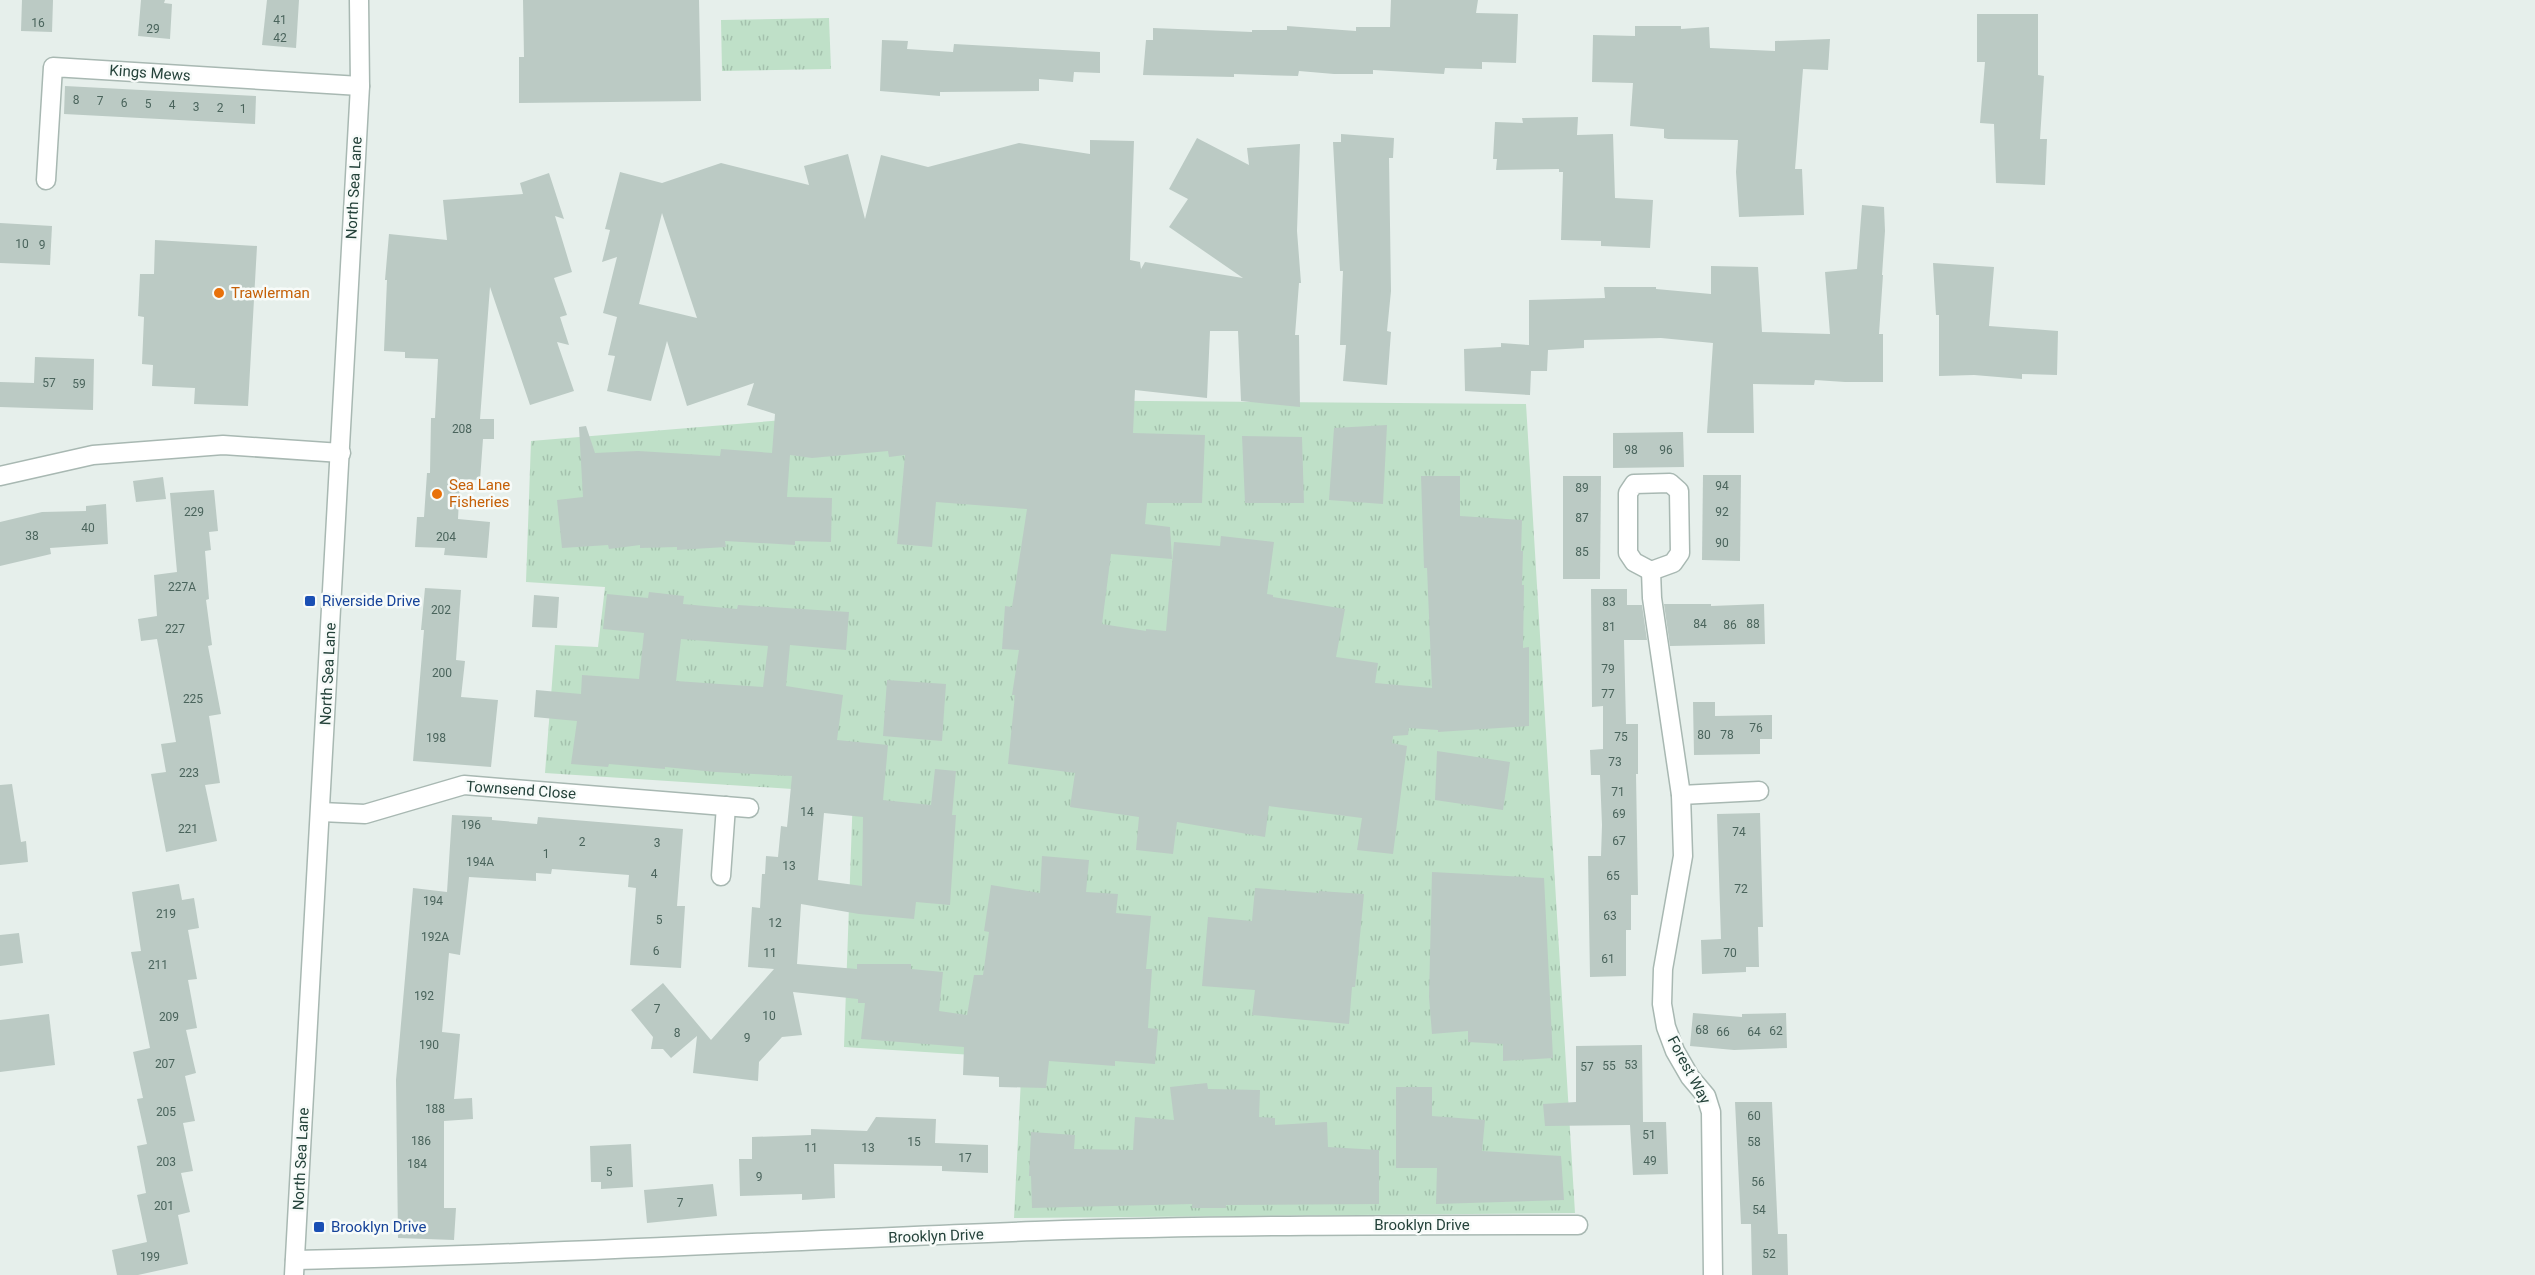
<svg xmlns="http://www.w3.org/2000/svg" width="2535" height="1275" font-family="Roboto,sans-serif">
  <style>
    .park { fill: url(#park-tufts) }
    .building { fill: #bbcac4; fill-rule: evenodd }
    .lines { fill: none; stroke-linecap: round; stroke-linejoin: round }
    .minor-casing { stroke: #a8b8b2; stroke-width: 21 }
    .minor { stroke: #fff; stroke-width: 18 }
    .food-dot { fill: #e8710a; stroke: #f7fbf9; stroke-width: 2 }
    .transit-dot { fill: #1a4fb4; stroke: #f7fbf9; stroke-width: 2 }
    .labels { text-anchor: middle; stroke-width: 5; stroke-linejoin: round; paint-order: stroke }
    .number-label { font-size: 12px; fill: #4a645c }
    .street-label { font-size: 15px; fill: #24423a; stroke: #f7fbf9 }
    .food-label { font-size: 15px; fill: #c56008; stroke: #f7fbf9; text-anchor: start }
    .transit-label { font-size: 15px; fill: #164399; stroke: #f7fbf9; text-anchor: start }
  </style>
  <defs>
    <pattern id="park-tufts" width="24" height="20" patternUnits="userSpaceOnUse" patternTransform="scale(1.5)"><rect width="24" height="20" fill="#bfe0c8"/><path d="M3 7l-1-3M5 7V3M7 7l1-3M15 17l-1-3M17 17v-4M19 17l1-3" fill="none" stroke="#a4c1ad"/></pattern>
  </defs>
  <rect width="100%" height="100%" fill="#e6efeb"/>
  <!-- park -->
  <g class="park">
    <path d="M829,18L831,69L722,71L721,20Z"/>
    <path d="M1026,400L1526,404L1575,1213L1014,1218L1022,1058L844,1047L853,793L545,773L555,645L598,647L605,587L526,582L531,441Z"/>
  </g>
  <!-- building -->
  <g class="building">
    <path d="M22,0H53L52,32L21,31Z"/>
    <path d="M141,0H165L164,3L172,4L170,39L138,36Z"/>
    <path d="M267,0H299L296,48L262,45Z"/>
    <path d="M523,0H699L701,101L519,103V57H524Z"/>
    <path d="M1391,0H1478L1476,13L1518,14L1516,63L1482,62V69L1445,68L1444,74L1373,70V74H1334L1299,71L1298,76L1234,74V77L1143,75L1146,40H1153V28L1252,32V30H1287V26L1356,31V27H1390Z"/>
    <path d="M1977,14H2038V75L2044,76L2040,139H2047L2045,185L1996,183L1994,124L1980,123L1985,62H1977Z"/>
    <path d="M1635,26H1681V29L1709,27L1710,48L1775,51V41L1830,39L1828,70L1803,69L1795,169H1802L1804,215L1739,217L1736,172L1738,140L1668,139L1664,138V129L1630,126L1633,83L1592,82L1593,35L1635,36Z"/>
    <path d="M882,40L908,41L907,49L953,52L954,44L1100,52V73L1074,72L1073,82L1039,79V91L940,92V96L880,91Z"/>
    <path d="M65,86L256,96L255,124L64,114Z"/>
    <path d="M1578,117L1577,135L1613,134L1615,198L1653,200L1650,248L1601,246V241L1561,240L1563,172H1559V169L1496,170L1497,159H1493L1495,122L1523,123L1522,118Z"/>
    <path d="M1341,134L1394,138L1393,158H1389L1391,291L1387,331L1391,332L1387,385L1343,381L1346,345H1340L1343,271H1340L1333,142H1341Z"/>
    <path d="M1197,138L1249,165L1247,148L1300,144L1297,231L1301,283H1299L1295,335H1299L1300,407L1241,401L1238,331H1210L1207,398L1135,390L1133,433L1205,435L1202,503H1147L1145,524L1170,527L1172,559L1111,554L1102,624L1146,631V629L1166,631L1174,542L1220,546L1221,536L1274,542L1267,594L1273,595V597L1345,609L1336,657L1378,663L1375,683L1432,688L1427,568H1424L1421,476H1460V516L1522,520L1521,551H1523L1522,585H1524L1523,648L1529,647V726L1438,732V730L1409,728L1408,735L1393,736L1392,743L1407,746L1393,854L1357,850L1362,818L1269,806L1265,837L1177,822L1173,854L1136,850L1139,817L1070,807L1075,773L1008,764L1015,695H1012L1019,650L1002,649L1005,606L1012,607L1027,509L936,502L932,547L897,544L905,455L889,457L888,451L812,458L790,455L787,497L832,498L831,542L795,541V545L725,541L726,547L677,550V547L640,548V545L609,549L608,545L562,548L557,500L583,497L579,427L586,426L595,453L638,451L720,456L721,449L772,453L775,414L747,405L754,383L687,406L667,341L651,401L607,391L615,356L608,355L617,317L603,313L617,257L602,262L610,230L605,229L620,172L662,183L721,163L809,185L804,166L848,154L865,219L881,155L928,167L1019,143L1090,154V140L1134,141L1130,260L1140,262L1141,269L1145,262L1243,278L1169,227L1188,199L1169,189ZM662,213L697,318L639,304Z"/>
    <path d="M549,173L564,219L555,216L572,272L554,278L567,315L560,317L569,345L557,342L574,391L530,405L490,287L480,419H494V439H483L480,480L460,479L458,519L490,522L487,558L444,555L445,548L415,547L417,517H424L427,473H430L431,418H435L438,359L405,358V352L384,351L387,280H385L389,234L447,240L443,200L523,194L520,183Z"/>
    <path d="M1862,205L1884,207L1885,231L1882,275H1883L1879,334H1883V382H1845L1815,380L1814,385L1753,384L1754,433H1707L1713,343L1661,338L1584,340V348L1548,350L1547,371H1531L1530,395L1465,391L1464,349L1501,347V343L1529,345V300L1605,298L1604,287H1656V289L1711,294V266L1758,267L1762,332L1830,334L1825,272L1857,269Z"/>
    <path d="M0,223L52,226L50,265L0,263Z"/>
    <path d="M155,240L257,246L248,406L194,404L195,388L152,386L153,365L142,364L144,317L138,316L140,274H154Z"/>
    <path d="M1933,263L1994,267L1989,326L2058,331L2057,375L2022,374V379L1974,375L1939,376V315H1936Z"/>
    <path d="M35,357L94,359L93,410L0,407V382L34,383Z"/>
    <path d="M1387,425L1383,504L1329,500L1334,428Z"/>
    <path d="M1683,432L1684,467L1613,468V433Z"/>
    <path d="M1242,436L1302,437L1304,503H1245Z"/>
    <path d="M1703,475H1741L1740,561L1702,560Z"/>
    <path d="M1563,476H1601L1600,579H1563Z"/>
    <path d="M163,477L166,499L136,502L133,481Z"/>
    <path d="M214,490L218,531L209,532L211,550L205,551L209,599L206,600L212,645L208,646L221,714L209,716L220,783L205,785L217,841L166,852L151,774L166,772L161,744L176,742L157,639L141,641L138,619L157,616L154,575L177,572L170,493Z"/>
    <path d="M106,504L108,544L50,548L51,554L0,566V522L42,512L86,511V506Z"/>
    <path d="M425,588L461,590L456,660L465,661L461,697L498,700L491,767L413,761L424,630H421Z"/>
    <path d="M1591,589H1627V605H1642L1647,640H1624L1626,724H1638V774H1636L1638,895H1631V930H1626V976L1590,977L1588,856H1601L1602,825L1600,775H1591L1590,750L1603,749V706L1592,707Z"/>
    <path d="M649,592L684,596L683,604L737,609L738,605L849,612L846,650L790,645L786,686L843,695L837,740L888,745L883,800L931,805L935,769L956,771L952,815H956L950,905L916,902L914,919L859,914L801,904L797,964L857,969V964H911V969L943,972L939,1011L967,1015L974,975H983L989,932L984,931L991,885L1040,893L1042,856L1089,860L1086,892L1118,894L1116,913L1151,916L1146,969H1152L1148,1028L1158,1029L1155,1064L1115,1061V1066L1049,1061L1046,1088L999,1087V1077L963,1075L964,1047L861,1039L865,1003H858V999L793,992L802,1035L782,1037L759,1062L758,1081L693,1073L697,1036L671,1058L663,1049H651L653,1037L631,1010L663,983L711,1040L774,969L748,967L752,907L760,908L762,874H765L766,856L778,857L781,826L787,827L792,776L715,772L665,767V769L609,764L608,767L571,764L577,721L534,717L536,690L581,694L582,675L639,679L644,633L603,629L607,594L648,598ZM681,639L768,646L763,687L676,681ZM824,813L863,817L862,886L818,880Z"/>
    <path d="M534,595L559,597L557,628L532,627Z"/>
    <path d="M1664,604H1711V606L1764,604L1765,644L1670,646Z"/>
    <path d="M887,680L946,684L942,741L883,736Z"/>
    <path d="M1693,702H1715V716L1772,715V739H1760V754L1694,755Z"/>
    <path d="M1437,751L1510,762L1503,810L1435,800Z"/>
    <path d="M12,784L21,842L26,841L28,862L0,865V785Z"/>
    <path d="M1760,813L1763,927H1758L1759,967H1746V972L1702,974L1701,940L1721,939L1717,814Z"/>
    <path d="M452,815L492,817V820L537,824L538,817L683,829L677,906H685L681,968L630,965L636,888L628,887L629,875L552,869L551,874L536,873V881L469,877L460,955L449,953L442,1032L460,1034L454,1099L472,1098L473,1119L444,1121V1208H456L454,1240L398,1238L396,1080L413,888L447,892Z"/>
    <path d="M1432,872L1544,878L1553,1058L1503,1061V1044L1468,1042V1031L1432,1034L1429,997Z"/>
    <path d="M179,884L182,900L194,898L199,928L188,930L197,979L188,980L197,1028L186,1030L196,1073L185,1076L195,1121L183,1123L193,1171L181,1173L190,1212L178,1215L188,1264L138,1275H117L112,1250L147,1242L137,1195L146,1193L137,1146L147,1144L137,1099L143,1098L133,1052L150,1048L131,952L141,951L132,892Z"/>
    <path d="M1255,888L1319,893V891L1364,894L1355,987H1352L1349,1024L1252,1015L1255,990L1202,986L1208,917L1252,921Z"/>
    <path d="M19,933L23,963L0,966V935Z"/>
    <path d="M1693,1013L1742,1017V1014L1786,1013L1787,1048L1734,1050L1690,1046Z"/>
    <path d="M49,1014L55,1065L0,1072V1020Z"/>
    <path d="M1642,1045L1643,1122H1666L1668,1174L1633,1175L1630,1125L1545,1126L1543,1104L1576,1102V1046Z"/>
    <path d="M1207,1083L1208,1089L1260,1090L1259,1117L1275,1118V1125L1327,1122L1328,1147L1379,1150V1204L1226,1205V1208H1192V1204L1032,1208L1031,1176H1029L1031,1132L1075,1135L1074,1149L1133,1150L1135,1117L1174,1120L1170,1087Z"/>
    <path d="M1396,1087H1432V1116L1485,1120L1482,1151L1561,1156L1564,1200L1436,1204L1437,1168H1396Z"/>
    <path d="M1735,1102H1772L1778,1234H1787L1788,1275H1752L1751,1224H1741Z"/>
    <path d="M876,1117L936,1119L935,1143L988,1145V1173L942,1171V1166L834,1164L835,1198L802,1200V1194L740,1196L739,1159H752V1137L811,1135V1129L867,1131Z"/>
    <path d="M631,1144L633,1187L601,1189V1182H591L590,1146Z"/>
    <path d="M713,1184L717,1216L647,1223L644,1190Z"/>
  </g>
  <g class="lines">
    <!-- minor casing -->
    <g class="minor-casing">
      <g id="minor">
        <path d="M46,180L53,67L360,86"/>
        <path d="M0,476L93,455L223,445L341,453"/>
        <path d="M1670,483L1679,491L1680,553L1673,563L1651,571L1634,562L1628,553V493L1634,484Z"/>
        <path d="M1651,571L1652,598L1681,795L1683,856L1663,969L1662,1004L1666,1027L1675,1051L1690,1077L1706,1096L1711,1112L1713,1275"/>
        <path d="M1681,795L1759,791"/>
        <path d="M321,812L365,814L464,785L749,808"/>
        <path d="M721,876L726,806"/>
        <path d="M295,1260C542,1255 789,1240 1036,1231C1217,1225 1398,1225 1578,1225"/>
        <path d="M294,1275L360,86L359,0"/>
      </g>
    </g>
    <!-- minor -->
    <use href="#minor" class="minor"/>
  </g>
  <!-- markers -->
  <g class="food-dot">
    <circle cx="219" cy="293" r="6"/>
    <circle cx="437" cy="494" r="6"/>
  </g>
  <g class="transit-dot">
    <rect x="304" y="595" width="12" height="12" rx="3"/>
    <rect x="313" y="1221" width="12" height="12" rx="3"/>
  </g>
  <g class="labels">
    <!-- number labels -->
    <g class="number-label">
      <text x="280" y="24">41</text>
      <text x="38" y="27">16</text>
      <text x="153" y="33">29</text>
      <text x="280" y="42">42</text>
      <text x="76" y="104">8</text>
      <text x="100" y="105">7</text>
      <text x="124" y="107">6</text>
      <text x="148" y="108">5</text>
      <text x="172" y="109">4</text>
      <text x="196" y="111">3</text>
      <text x="220" y="112">2</text>
      <text x="243" y="113">1</text>
      <text x="22" y="248">10</text>
      <text x="42" y="249">9</text>
      <text x="49" y="387">57</text>
      <text x="79" y="388">59</text>
      <text x="462" y="433">208</text>
      <text x="1631" y="454">98</text>
      <text x="1666" y="454">96</text>
      <text x="1722" y="490">94</text>
      <text x="1582" y="492">89</text>
      <text x="194" y="516">229</text>
      <text x="1722" y="516">92</text>
      <text x="1582" y="522">87</text>
      <text x="88" y="532">40</text>
      <text x="32" y="540">38</text>
      <text x="446" y="541">204</text>
      <text x="1722" y="547">90</text>
      <text x="1582" y="556">85</text>
      <text x="182" y="591">227A</text>
      <text x="1609" y="606">83</text>
      <text x="441" y="614">202</text>
      <text x="1700" y="628">84</text>
      <text x="1753" y="628">88</text>
      <text x="1730" y="629">86</text>
      <text x="1609" y="631">81</text>
      <text x="175" y="633">227</text>
      <text x="1608" y="673">79</text>
      <text x="442" y="677">200</text>
      <text x="1608" y="698">77</text>
      <text x="193" y="703">225</text>
      <text x="1756" y="732">76</text>
      <text x="1704" y="739">80</text>
      <text x="1727" y="739">78</text>
      <text x="1621" y="741">75</text>
      <text x="436" y="742">198</text>
      <text x="1615" y="766">73</text>
      <text x="189" y="777">223</text>
      <text x="1618" y="796">71</text>
      <text x="807" y="816">14</text>
      <text x="1619" y="818">69</text>
      <text x="471" y="829">196</text>
      <text x="188" y="833">221</text>
      <text x="1739" y="836">74</text>
      <text x="1619" y="845">67</text>
      <text x="582" y="846">2</text>
      <text x="657" y="847">3</text>
      <text x="546" y="858">1</text>
      <text x="480" y="866">194A</text>
      <text x="789" y="870">13</text>
      <text x="654" y="878">4</text>
      <text x="1613" y="880">65</text>
      <text x="1741" y="893">72</text>
      <text x="433" y="905">194</text>
      <text x="166" y="918">219</text>
      <text x="1610" y="920">63</text>
      <text x="659" y="924">5</text>
      <text x="775" y="927">12</text>
      <text x="435" y="941">192A</text>
      <text x="656" y="955">6</text>
      <text x="770" y="957">11</text>
      <text x="1730" y="957">70</text>
      <text x="1608" y="963">61</text>
      <text x="158" y="969">211</text>
      <text x="424" y="1000">192</text>
      <text x="657" y="1013">7</text>
      <text x="769" y="1020">10</text>
      <text x="169" y="1021">209</text>
      <text x="1702" y="1034">68</text>
      <text x="1776" y="1035">62</text>
      <text x="1723" y="1036">66</text>
      <text x="1754" y="1036">64</text>
      <text x="677" y="1037">8</text>
      <text x="747" y="1042">9</text>
      <text x="429" y="1049">190</text>
      <text x="165" y="1068">207</text>
      <text x="1631" y="1069">53</text>
      <text x="1609" y="1070">55</text>
      <text x="1587" y="1071">57</text>
      <text x="435" y="1113">188</text>
      <text x="166" y="1116">205</text>
      <text x="1754" y="1120">60</text>
      <text x="1649" y="1139">51</text>
      <text x="421" y="1145">186</text>
      <text x="914" y="1146">15</text>
      <text x="1754" y="1146">58</text>
      <text x="811" y="1152">11</text>
      <text x="868" y="1152">13</text>
      <text x="965" y="1162">17</text>
      <text x="1650" y="1165">49</text>
      <text x="166" y="1166">203</text>
      <text x="417" y="1168">184</text>
      <text x="609" y="1176">5</text>
      <text x="759" y="1181">9</text>
      <text x="1758" y="1186">56</text>
      <text x="680" y="1207">7</text>
      <text x="164" y="1210">201</text>
      <text x="1759" y="1214">54</text>
      <text x="1769" y="1258">52</text>
      <text x="150" y="1261">199</text>
    </g>
    <!-- street labels -->
    <g class="street-label">
      <text transform="translate(150 73) rotate(4)" y="5">Kings Mews</text>
      <text transform="translate(354 188) rotate(-87)" y="5">North Sea Lane</text>
      <text transform="translate(328 674) rotate(-87)" y="5">North Sea Lane</text>
      <text transform="translate(521 790) rotate(4)" y="5">Townsend Close</text>
      <text transform="translate(1689 1070) rotate(62)" y="5">Forest Way</text>
      <text transform="translate(301 1159) rotate(-87)" y="5">North Sea Lane</text>
      <text x="1422" y="1230">Brooklyn Drive</text>
      <text transform="translate(936 1236) rotate(-2)" y="5">Brooklyn Drive</text>
    </g>
    <!-- food labels -->
    <g class="food-label">
      <text x="231" y="298">Trawlerman</text>
      <text x="449" y="490">Sea Lane<tspan x="449" dy="17">Fisheries</tspan></text>
    </g>
    <!-- transit labels -->
    <g class="transit-label">
      <text x="322" y="606">Riverside Drive</text>
      <text x="331" y="1232">Brooklyn Drive</text>
    </g>
  </g>
</svg>
